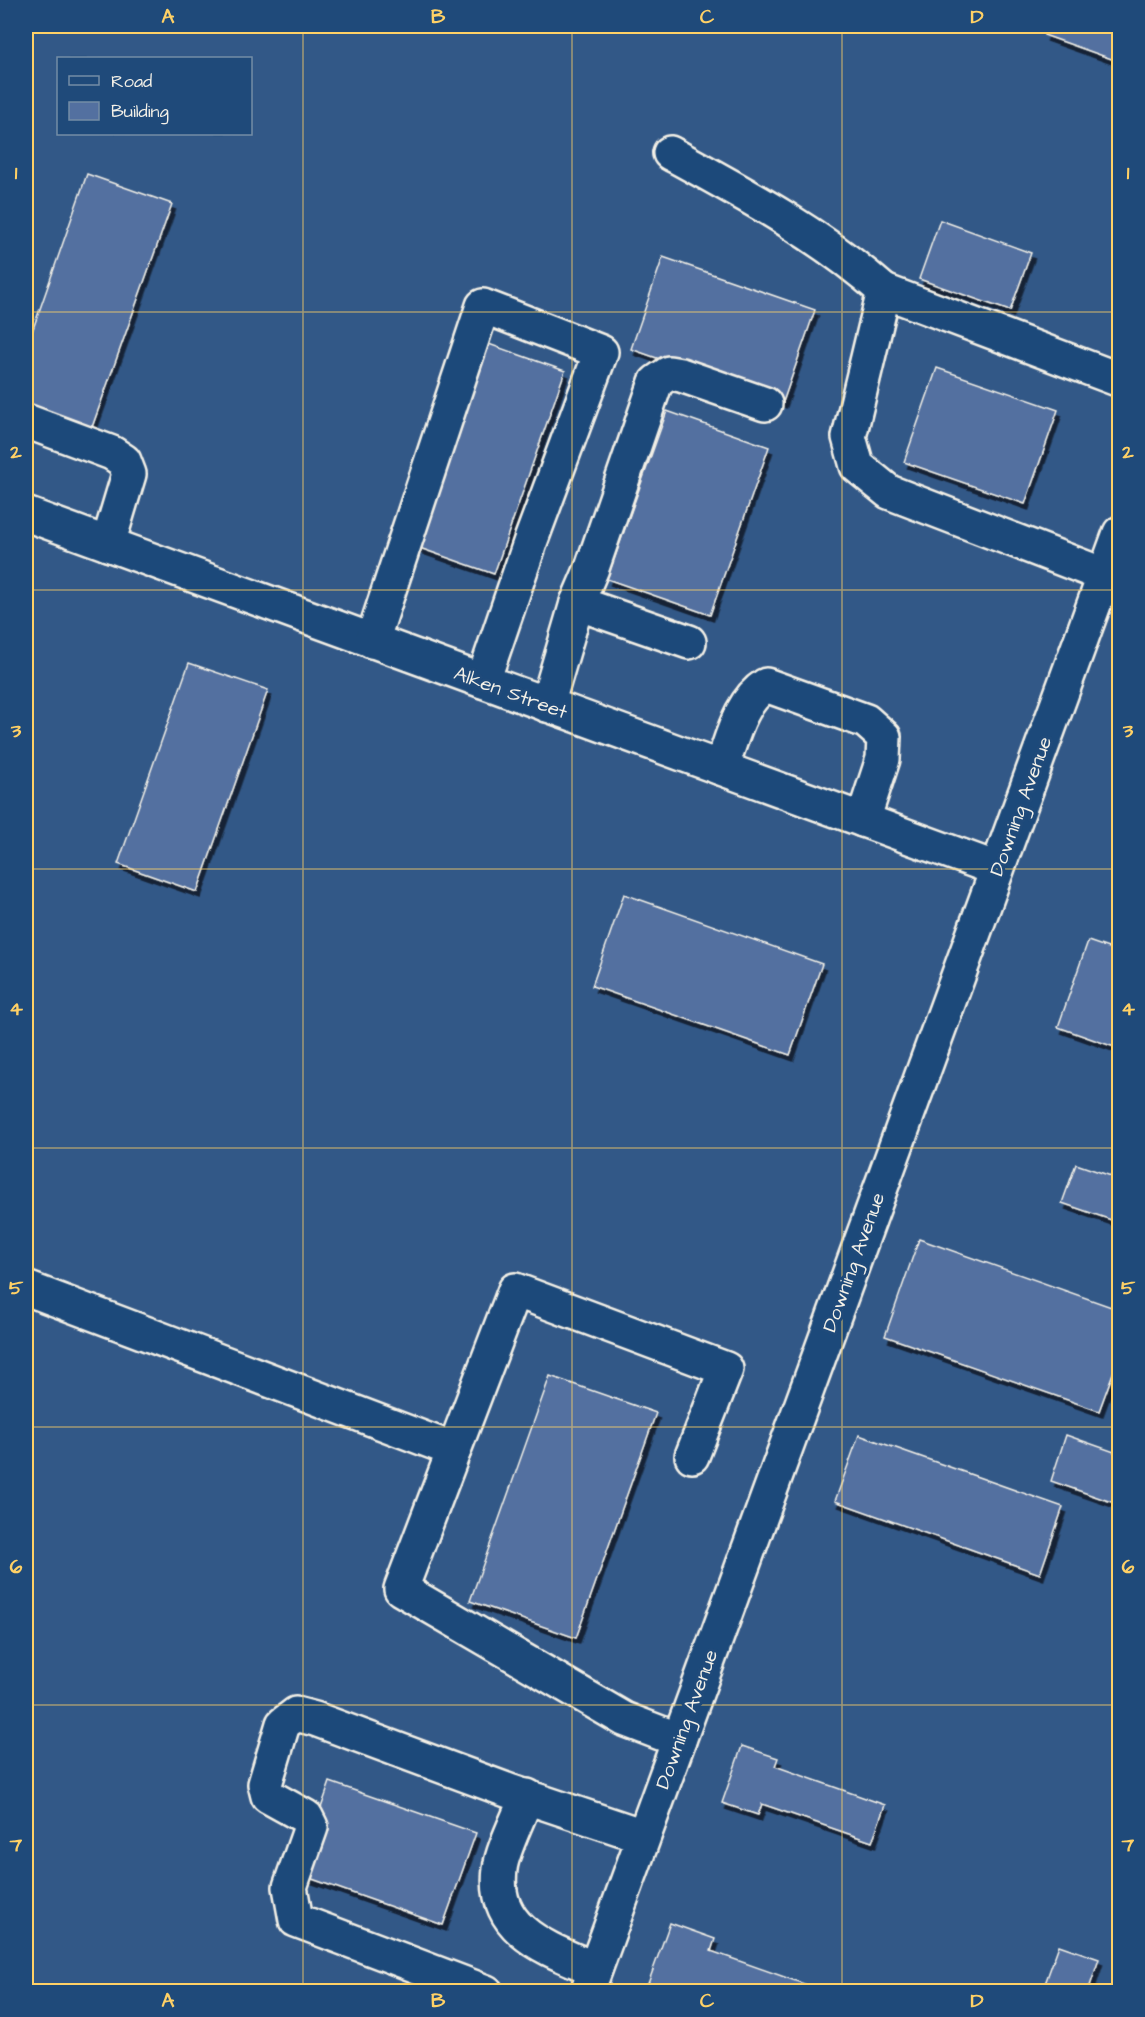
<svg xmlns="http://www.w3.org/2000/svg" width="1145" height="2017" font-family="'Architects Daughter',sans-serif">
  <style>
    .built { fill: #335887; fill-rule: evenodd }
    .building { fill: #5370a0; stroke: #f4f1e8; stroke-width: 1.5; filter: url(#shadow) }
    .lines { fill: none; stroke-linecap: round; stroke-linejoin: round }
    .minor-casing { stroke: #f4f1e8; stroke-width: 38 }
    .minor { stroke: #1f4a7a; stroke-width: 33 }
    .grid { fill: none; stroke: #ffd166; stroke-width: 1.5; stroke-opacity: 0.55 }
    .labels { text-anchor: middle; stroke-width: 6; stroke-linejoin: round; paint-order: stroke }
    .street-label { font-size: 20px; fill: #f4f1e8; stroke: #1f4a7a }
    .neatline { fill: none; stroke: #ffd166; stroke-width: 2 }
    .grid-label { font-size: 20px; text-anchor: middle; font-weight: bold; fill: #ffd166 }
  </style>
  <defs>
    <filter id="shadow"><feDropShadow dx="3.5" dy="6" stdDeviation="0" flood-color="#0009"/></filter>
  </defs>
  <rect width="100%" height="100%" fill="#1f4a7a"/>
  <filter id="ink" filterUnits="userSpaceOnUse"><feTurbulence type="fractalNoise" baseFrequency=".0167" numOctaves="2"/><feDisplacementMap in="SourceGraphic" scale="12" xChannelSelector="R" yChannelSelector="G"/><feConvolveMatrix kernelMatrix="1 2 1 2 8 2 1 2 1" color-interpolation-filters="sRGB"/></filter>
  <g filter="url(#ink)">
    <!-- built -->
    <path class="built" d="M26,26H1119V1991H26ZM58,58H250V134H58Z"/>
    <!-- building -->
    <g class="building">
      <path d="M1047,26H1120V62L1044,35Z"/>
      <path d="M1120,96V115L1114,113Z"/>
      <path d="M87,174L172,204L91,430L26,407V349Z"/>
      <path d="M940,220L1031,253L1010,311L919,279Z"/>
      <path d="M663,257L815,310L783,402L631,349Z"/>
      <path d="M483,342L565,371L494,574L411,545Z"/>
      <path d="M937,368L1058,410L1025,504L904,462Z"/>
      <path d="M667,411L769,447L710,615L607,579Z"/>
      <path d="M189,663L268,690L197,892L118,864Z"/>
      <path d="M624,894L822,964L790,1055L592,986Z"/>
      <path d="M1088,941L1120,952V1049L1058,1027Z"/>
      <path d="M1076,1164L1120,1179V1223L1062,1203Z"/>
      <path d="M919,1239L1120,1310V1354L1099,1411L885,1336Z"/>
      <path d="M550,1376L656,1413L576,1638L470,1601Z"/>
      <path d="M859,1435L1063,1507L1040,1574L835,1501Z"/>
      <path d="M1066,1435L1120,1454V1505L1051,1481Z"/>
      <path d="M742,1746L778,1758L775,1766L885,1805L872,1842L762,1804L758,1815L722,1803Z"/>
      <path d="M330,1782L476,1833L443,1925L298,1874Z"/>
      <path d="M670,1923L715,1939L711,1951L807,1985L805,1992H645Z"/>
      <path d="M1059,1945L1099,1959L1088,1992H1042Z"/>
    </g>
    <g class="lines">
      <!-- minor casing -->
      <g class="minor-casing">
        <g id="minor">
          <path d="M670,153C745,194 820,234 884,291L849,437L857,466L889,492L1104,575"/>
          <path d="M884,291L1120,380"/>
          <path d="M26,421L112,453L124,461L129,474L108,544"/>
          <path d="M26,514L997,869"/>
          <path d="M577,603L689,642"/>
          <path d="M372,641L483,306L601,352L531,540L483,681"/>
          <path d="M547,705L577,603L592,568L656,382L669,373L681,375L765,404"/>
          <path d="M721,768C732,740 739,702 766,685L866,721L884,737L883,759L863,820"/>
          <path d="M26,1288L454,1450"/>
          <path d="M679,1740L624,1719L401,1589L515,1290L726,1369L692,1456"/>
          <path d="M527,1796C520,1815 502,1850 500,1869C492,1932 549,1949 595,1969"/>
          <path d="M486,1992L296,1920L290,1887L311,1827L306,1817L268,1796L265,1784L283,1724L296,1714L315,1719L512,1792L643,1836"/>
          <path d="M587,1992L1120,533"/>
        </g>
      </g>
      <!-- minor -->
      <use href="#minor" class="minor"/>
    </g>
  </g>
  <!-- grid -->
  <path class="grid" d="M303,26V1992M572,26V1992M842,26V1992M26,312H1120M26,590H1120M26,869H1120M26,1148H1120M26,1427H1120M26,1705H1120"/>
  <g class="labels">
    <!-- street labels -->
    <g class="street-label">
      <text transform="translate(511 692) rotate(20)" y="7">Alken Street</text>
      <text transform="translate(1020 806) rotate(-70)" y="7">Downing Avenue</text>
      <text transform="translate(853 1262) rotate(-70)" y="7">Downing Avenue</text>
      <text transform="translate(686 1719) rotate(-70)" y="7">Downing Avenue</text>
    </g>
  </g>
  <!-- margin -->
  <rect width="1145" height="2017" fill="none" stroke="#1f4a7a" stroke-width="66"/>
  <!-- legend -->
  <rect x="57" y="57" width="195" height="78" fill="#1f4a7a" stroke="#748da6" stroke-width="1.5"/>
  <rect x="69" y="76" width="30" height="9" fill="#1f4a7a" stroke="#748da6" stroke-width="1.5"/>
  <text x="111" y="87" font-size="18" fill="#f4f1e8">Road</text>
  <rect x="69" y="102" width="30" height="18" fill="#5370a0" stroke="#748da6" stroke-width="1.5"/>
  <text x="111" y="117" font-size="18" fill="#f4f1e8">Building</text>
  <rect x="33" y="33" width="1079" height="1951" class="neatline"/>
  <g class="grid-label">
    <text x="168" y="23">A</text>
    <text x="438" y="23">B</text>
    <text x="707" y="23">C</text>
    <text x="977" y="23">D</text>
    <text x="16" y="179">1</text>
    <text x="1128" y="179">1</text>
    <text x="16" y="458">2</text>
    <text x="1128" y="458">2</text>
    <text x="16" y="737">3</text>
    <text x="1128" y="737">3</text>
    <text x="16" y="1015">4</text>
    <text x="1128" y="1015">4</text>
    <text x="16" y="1294">5</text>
    <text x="1128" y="1294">5</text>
    <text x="16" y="1573">6</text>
    <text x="1128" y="1573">6</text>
    <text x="16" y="1851">7</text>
    <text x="1128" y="1851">7</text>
    <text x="168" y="2007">A</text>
    <text x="438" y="2007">B</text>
    <text x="707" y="2007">C</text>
    <text x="977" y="2007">D</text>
  </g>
</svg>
